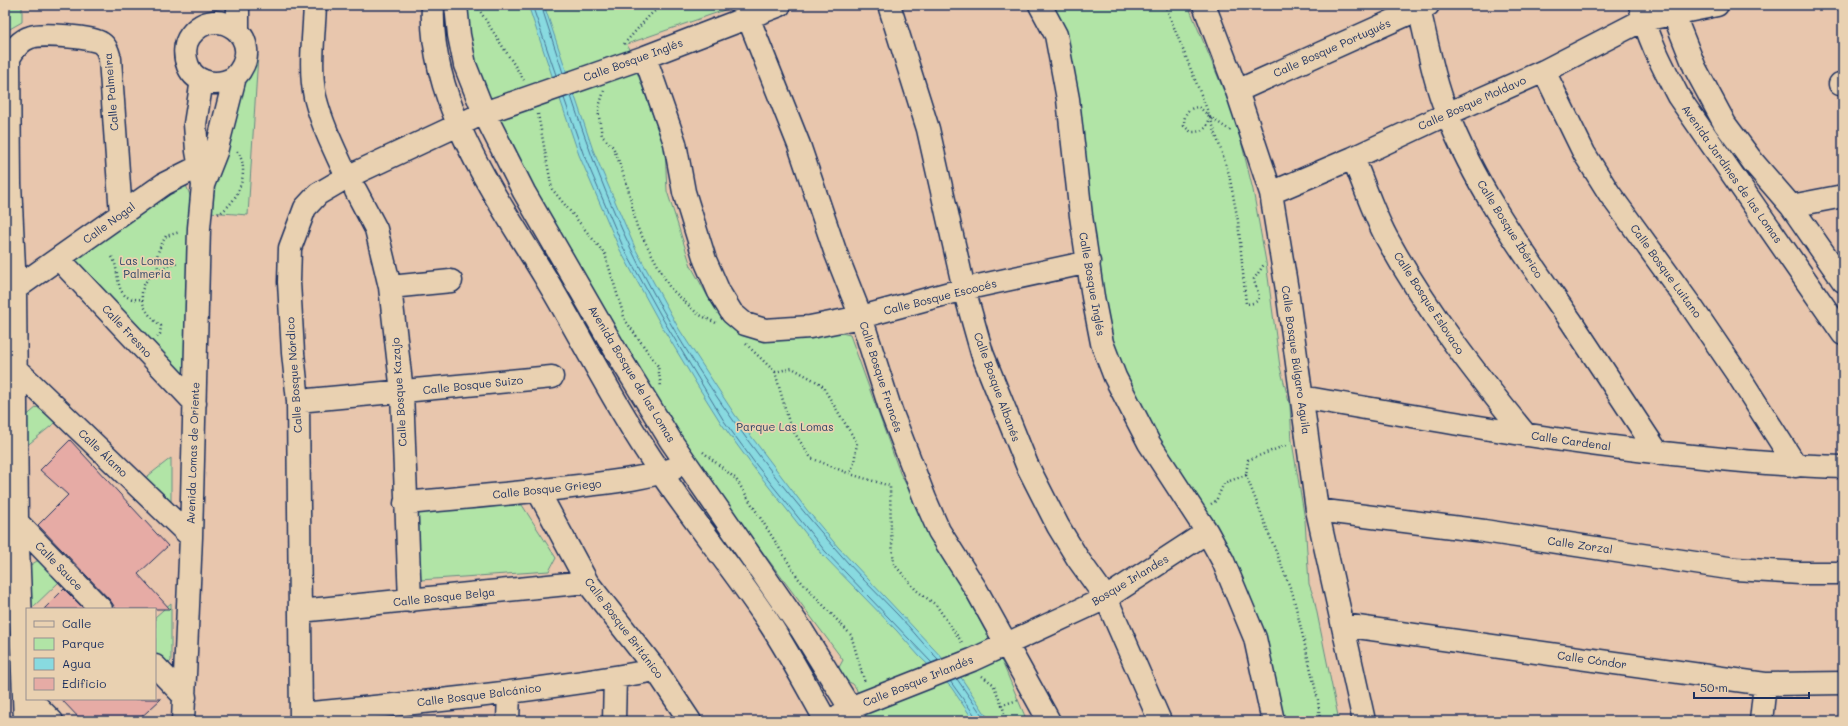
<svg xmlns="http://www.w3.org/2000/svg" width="1848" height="726" viewBox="0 0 1848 726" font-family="Mali,sans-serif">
  <rect width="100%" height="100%" fill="#e8c6ad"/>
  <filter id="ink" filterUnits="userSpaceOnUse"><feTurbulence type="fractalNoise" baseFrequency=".025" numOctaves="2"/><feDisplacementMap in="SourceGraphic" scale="8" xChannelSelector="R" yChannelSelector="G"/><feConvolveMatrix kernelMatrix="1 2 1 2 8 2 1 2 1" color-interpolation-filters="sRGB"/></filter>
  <g filter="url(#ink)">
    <path fill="#b1e4a6" stroke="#668a82" d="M5,5H22V22L8,30L5,34Z
      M465,5H739L627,44L665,149L667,191L691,266L708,297L727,319L837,332L850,335L900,473L1003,664L1027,721H867L856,688L853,684L845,680L837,671L843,660L691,456L603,307L526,182L478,84Z
      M1050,5H1188L1231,108L1240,137L1253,190L1266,262L1280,367L1290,406L1292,442L1305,520L1309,584L1314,598L1339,721H1281L1262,637L1224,540L1216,523L1170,461L1129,386L1108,327L1071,56Z
      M258,55L248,215L209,212L234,106L248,71Z
      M184,180L197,213L191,395L75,259Z
      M37,407L56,422L25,447L24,418Z
      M171,458V507L144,479Z
      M522,505L556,558L549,571L420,580L415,510Z
      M37,561H40L59,582L31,609L28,570L32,564Z
      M171,603V661L166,666L155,654V617Z"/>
    <path fill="#88dae0" stroke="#5c96ac" d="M528,5H544L593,150L636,250L679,329L735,415L807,510L838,547L962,679L990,721H974L951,687L919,656L897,631L822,554L754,468L721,423L699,388L661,325L620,250L579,155Z"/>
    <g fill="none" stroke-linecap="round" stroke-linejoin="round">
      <path stroke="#477392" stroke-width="1" d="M532,5L556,75
        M541,5L563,73
        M571,96C588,148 608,201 632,251C684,359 756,458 834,547C854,571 876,592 897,614C912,629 924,646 939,660
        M564,98L583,153L624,249L665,323L724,421L757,466L825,551L932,663
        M957,679L986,721
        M950,681L976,717L977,721"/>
    </g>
    <path fill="#e6aba5" stroke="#1b2f5e" d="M70,440L168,546L138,574L170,609H116L110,600L38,525L68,495L40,470Z
      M64,589L84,609H44Z
      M61,699H161L137,721H82Z"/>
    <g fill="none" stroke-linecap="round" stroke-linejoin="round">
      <g stroke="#1b2f5e" stroke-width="25">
        <path id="minor" d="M315,5C314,33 309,69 315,97C322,125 335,151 347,177
          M433,5C428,102 497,198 545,277C584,342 617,410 661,473C695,523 734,570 768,621C789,653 807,687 826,721
          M456,5L459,35L465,65L484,113L524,192L617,353L671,441L801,629L850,708L855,721
          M889,5L928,129L964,289L982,353L1027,465L1058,526L1078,559L1106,598L1160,721
          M1040,5L1056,35L1068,99L1081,216L1093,297L1102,343L1115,377L1149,443L1207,532L1223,561L1255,638L1273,721
          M1204,5L1237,91L1271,193L1287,290L1317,510L1364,721
          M1418,5C1427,41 1433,78 1447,113C1476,189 1525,255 1571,321C1600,365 1629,409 1658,453
          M1640,5C1647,37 1663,67 1678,96L1843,334
          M1670,5L1695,68L1725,124L1753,162L1791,206L1843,281
          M748,17L799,145L835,251L861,317L891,411L925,499L939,531L977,591L1049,721
          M238,31V5
          M645,57L675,143L684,192L705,260L719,292L732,313L745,324L765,330L810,327L861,317L964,289L1089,262
          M1544,71L1584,153L1609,193L1691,306L1740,378L1796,466
          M1840,84H1843
          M1237,91L1428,5
          M1353,158C1365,186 1374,216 1389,242C1427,311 1476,374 1526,435
          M203,185L216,152L235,77C269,40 217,0 190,36C184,44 184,56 188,66C196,85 219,87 235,77
          M356,191L376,229L390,287L402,392L410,601
          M1271,193L1353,158L1447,114L1544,71L1643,20L1717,5
          M1791,206L1843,196
          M59,259L195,403
          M390,287L451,281
          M15,289L164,184L190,171L209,170
          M15,368L191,537
          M1302,397C1435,420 1567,444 1702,457C1749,462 1795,466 1843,467
          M298,401L552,377
          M538,491L587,582L656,670L690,721
          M405,503C463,498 521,493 579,486C610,482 643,479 673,469
          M1317,510L1484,531L1735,569L1800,573H1843
          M17,522L101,609
          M300,611L587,582
          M1343,625L1765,684L1843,683
          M155,666L185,697
          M30,699L52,721
          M301,714C420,703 539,691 656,670
          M837,717L850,708L972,660L1106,598L1207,532
          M25,721L17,522L15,289L10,183L9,58C14,49 20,40 31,37C41,33 93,37 101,43C107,47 108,52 110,59L121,214
          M183,721L191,537L199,228L203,185L197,151L195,124L202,80
          M301,721L298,401L293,353L289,282L290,248L305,208L318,194L347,177L484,113L645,57L780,5
          M508,721L509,692
          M614,721L615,677
          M1761,721L1765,684"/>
      </g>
      <path stroke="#1b2f5e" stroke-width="2.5" stroke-dasharray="1 3" stroke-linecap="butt" d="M1165,5L1210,117L1231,131
        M475,7L478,8L524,80
        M624,44L649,16L662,5
        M604,91L598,110L602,136L613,147L619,162L628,188L637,227L670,288L698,314L716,323
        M538,114L552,189L605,254L625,320L658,366L661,387
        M1210,117C1207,129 1203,132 1191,132L1184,126C1184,114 1187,108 1199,107L1210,117L1229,174L1238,221L1246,304C1268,303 1255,290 1254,279L1265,263
        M218,214C238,204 253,167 235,149
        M112,257C122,273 111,302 142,299
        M159,271C154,256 159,249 166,236L180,232
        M157,337L160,334L161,326C128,301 140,270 179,263
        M746,344L775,372L790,426L811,458L850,474L890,486L891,533L894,564L916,590L936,605L963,644
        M775,372L792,368L821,384L857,443L854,463L850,473
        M703,452L736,479L798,578L851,635L865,683
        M1246,475L1293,595L1318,700L1320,721
        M1211,504L1216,501L1224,483L1246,475L1248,460L1289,444
        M982,676L993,684L1002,705
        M1007,721L1002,705L1018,700"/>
      <use href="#minor" stroke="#e9d1b1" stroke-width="22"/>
    </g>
  </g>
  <g text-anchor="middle" stroke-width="3.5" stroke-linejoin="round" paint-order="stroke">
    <g font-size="11" fill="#1b2f5e" stroke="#e9d1b1">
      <text transform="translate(1332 48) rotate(-24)" y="4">Calle Bosque Portugués</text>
      <text transform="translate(633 60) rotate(-20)" y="4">Calle Bosque Inglés</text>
      <text transform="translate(111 92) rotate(-95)" y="4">Calle Palmeira</text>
      <text transform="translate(1472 103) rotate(-24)" y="4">Calle Bosque Moldavo</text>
      <text transform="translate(1732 174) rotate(55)" y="4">Avenida Jardines de las Lomas</text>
      <text transform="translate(109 223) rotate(-36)" y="4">Calle Nogal</text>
      <text transform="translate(1510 229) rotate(58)" y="4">Calle Bosque Ibérico</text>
      <text transform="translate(1666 271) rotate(54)" y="4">Calle Bosque Luitano</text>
      <text transform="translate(1092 284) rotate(80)" y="4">Calle Bosque Inglés</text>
      <text transform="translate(940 297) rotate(-14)" y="4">Calle Bosque Escocés</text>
      <text transform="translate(1429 303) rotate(57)" y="4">Calle Bosque Eslovaco</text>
      <text transform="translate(127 331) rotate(47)" y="4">Calle Fresno</text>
      <text transform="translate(1296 360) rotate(82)" y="4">Calle Bosque Búlgaro Aguila</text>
      <text transform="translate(632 374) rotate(59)" y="4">Avenida Bosque de las Lomas</text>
      <text transform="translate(294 375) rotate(-94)" y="4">Calle Bosque Nórdico</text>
      <text transform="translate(881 377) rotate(72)" y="4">Calle Bosque Francés</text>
      <text transform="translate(473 385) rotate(-6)" y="4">Calle Bosque Suizo</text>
      <text transform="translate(997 387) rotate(70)" y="4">Calle Bosque Albanés</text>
      <text transform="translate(399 392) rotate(-94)" y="4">Calle Bosque Kazajo</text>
      <text transform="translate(1571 441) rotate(8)" y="4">Calle Cardenal</text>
      <text transform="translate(103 453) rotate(44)" y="4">Calle Álamo</text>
      <text transform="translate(193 453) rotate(-88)" y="4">Avenida Lomas de Oriente</text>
      <text transform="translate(547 489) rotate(-6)" y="4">Calle Bosque Griego</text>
      <text transform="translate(1580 545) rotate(8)" y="4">Calle Zorzal</text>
      <text transform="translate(59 566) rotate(46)" y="4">Calle Sauce</text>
      <text transform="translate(1130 580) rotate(-31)" y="4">Bosque Irlandes</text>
      <text transform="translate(444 597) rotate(-6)" y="4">Calle Bosque Belga</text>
      <text transform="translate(624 628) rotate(53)" y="4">Calle Bosque Británico</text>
      <text transform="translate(1592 660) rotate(8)" y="4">Calle Cóndor</text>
      <text transform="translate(918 681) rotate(-22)" y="4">Calle Bosque Irlandés</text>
      <text transform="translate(479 695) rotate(-7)" y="4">Calle Bosque Balcánico</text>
    </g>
    <g font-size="11" fill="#2a4165" stroke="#e9d1b1">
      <text x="147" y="265">Las Lomas<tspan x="147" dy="13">Palmeria</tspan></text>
      <text x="785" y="431">Parque Las Lomas</text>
    </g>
  </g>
  <rect width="1848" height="726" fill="none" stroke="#e9d1b1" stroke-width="20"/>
  <rect x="10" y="10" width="1828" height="706" fill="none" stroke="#1b2f5e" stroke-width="1.5" filter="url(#ink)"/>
  <rect x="26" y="608" width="130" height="92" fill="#e9d1b1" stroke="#979090"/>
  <rect x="34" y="621" width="20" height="6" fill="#e9d1b1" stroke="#979090"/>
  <text x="62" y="628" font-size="12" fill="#1b2f5e">Calle</text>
  <rect x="34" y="638" width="20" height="12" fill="#b1e4a6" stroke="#979090"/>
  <text x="62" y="648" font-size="12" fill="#1b2f5e">Parque</text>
  <rect x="34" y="658" width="20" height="12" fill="#88dae0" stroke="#979090"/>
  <text x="62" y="668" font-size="12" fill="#1b2f5e">Agua</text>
  <rect x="34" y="678" width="20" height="12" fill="#e6aba5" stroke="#979090"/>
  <text x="62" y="688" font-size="12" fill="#1b2f5e">Edificio</text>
  <path d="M1694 692v6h115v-6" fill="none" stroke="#1b2f5e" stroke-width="2"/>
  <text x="1700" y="692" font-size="12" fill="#1b2f5e" stroke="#e9d1b1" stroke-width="3" paint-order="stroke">50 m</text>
</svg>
